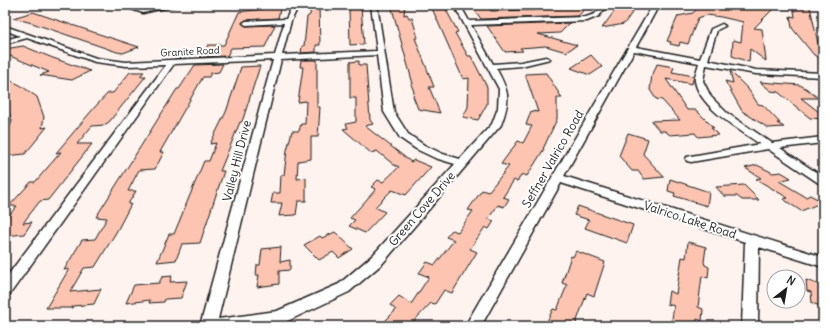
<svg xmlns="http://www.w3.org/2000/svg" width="828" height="331" viewBox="0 0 828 331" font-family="Delius,sans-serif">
  <rect width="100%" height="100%" fill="#fef3ef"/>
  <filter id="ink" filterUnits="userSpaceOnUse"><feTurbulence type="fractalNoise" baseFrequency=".025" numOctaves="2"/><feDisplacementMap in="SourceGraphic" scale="8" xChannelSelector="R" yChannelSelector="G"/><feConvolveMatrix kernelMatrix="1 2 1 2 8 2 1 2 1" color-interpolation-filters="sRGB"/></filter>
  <g filter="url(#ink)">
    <path fill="#fcc4b1" stroke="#1c1c1c" d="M266,5H281L278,18L246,20L242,23L246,26L275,25L265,47L231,48L227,56L200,57L208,45H224L239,12L263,9Z
      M311,5H318L319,7L320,45H316V52L301,53L302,46H304L307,17L310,15Z
      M391,5H405L404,15L407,14L409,18H412L418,38H415L434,87H429L440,113L418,109L413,96L414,92L411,84H413Z
      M471,5H486L491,11L535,10L534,9L551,8V5H586L585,7H587L578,16L481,19Z
      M619,5H632L631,7H636L624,24L602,28Z
      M701,5H725L755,9V5H777L754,28L762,29L766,61L750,49L749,62L732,56L733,40L741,42L743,22L721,17L707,15L698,18L688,44L680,42L679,46L670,44L671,42L667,41L678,16L693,13Z
      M793,5H805L810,7L818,43H823V60L814,55L792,28L790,16L795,17Z
      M431,6H444L458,32L455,33L468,56H471L487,87V104L478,120L463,117L468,107L469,78L463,79Z
      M361,7L364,44L350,45L349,8Z
      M33,12L96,33L139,47L123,53L117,52L32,23L13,18Z
      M570,23L560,33L538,34L577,45L566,52L546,46L520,48L523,51L505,52L487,26Z
      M23,46L53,58L90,71L72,80L40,75L49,72L5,54V49Z
      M591,55L602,67L590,75L571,68Z
      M301,60H317V107H320L318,137H311V159L298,161L297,179L306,178V201H298L296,215L279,216L282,203H271L273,193H280L281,175H284L287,150L292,131H299L301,124H305L306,101L298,102L303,67H300Z
      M359,61V65H366L370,120L373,124L365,126L411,162L414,160L431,167L406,195L392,190L375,207L385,212L365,233L349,226L355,220L350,218L376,189L371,187L378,180L383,182L399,167L394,165L377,151L371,153L343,129L348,128L346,124L356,122V98H350V62Z
      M223,64L219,72L211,73L209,77H203L160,152H164L155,169L139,170L128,191H136L128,204H131L118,229L95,267L84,268L70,292L101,289L94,304L73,306L72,308H46L69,269L64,270L82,240L95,239L107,218L96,217L177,89H179L195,65Z
      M657,64L674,67L672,72L694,76L692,84L666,79L687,110H696L714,128H711L718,135L698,137L695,133L670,135L665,131H660L651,121L680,120L662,100L656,99L650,90L652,74H653Z
      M260,66L242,122H240L220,171H224L200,243L182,244L176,260L157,262L169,234H174L204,161H209L216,143L210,144L226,112L241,67Z
      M730,71L748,89L758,104L763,105L780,123H777L784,127L768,128L742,111L725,81L733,83Z
      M130,72H144L140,76H146L109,122L104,125L92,126L77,144H92L48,200L40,201L23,223L32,222L24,234L5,236V220L17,206H9L31,182H35L61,152L56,153L94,108L108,93H113Z
      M546,73L562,98H557V119L543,149H544L527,176L522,174L517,182L514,180L503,197L509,199L504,207L498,205L488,219L494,221L489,229L485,227L470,249L477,252L452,293L444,290L435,304L431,303L414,321L422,326H380L396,310L390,305L399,296L411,304L429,277L419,273L427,262L435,265L454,240L446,237L452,230L458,232L473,211L468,210L482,190L488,192L509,166L501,164L518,141L523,143L532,126L526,125L531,111L538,112L525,74Z
      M5,78L20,85L37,97L44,117L42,128L47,127L25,154L5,156V142L12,121L5,102Z
      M760,82L800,85L807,89L818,98H801L823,115V119L810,118L778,92L771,91Z
      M628,133L648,139L643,154L664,177L644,179L638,171H632L619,156Z
      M757,165L773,173L781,172L791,178L779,181L806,197L810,195L823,202L801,211L783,199L788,198L756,179L761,178L745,168Z
      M670,179L709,192L707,206L674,196L675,193L668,191Z
      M744,185L759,200H742L737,196H724L716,187Z
      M578,206L633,225L627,243L585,228L589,220L574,215Z
      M335,232L353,249L339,258L333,252L319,260L304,245L320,236L322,238Z
      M688,242L706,247L704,262L705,265L709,267L708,278L702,276L698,307L703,309L702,321L697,319L696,326H671L674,306L667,304L669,291L676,294L682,257L686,258Z
      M281,247L280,262L290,260V270L279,271V284L257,287L259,275H256L257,265H260L262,249Z
      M576,251L605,262L594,296L587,293L575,326H545L553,309L557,310L567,285L562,283L571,256L573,257Z
      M172,276L170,282L187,281L181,298L165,299L164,302L149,303L150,300L126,303L134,285L159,283L162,277Z
      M806,280L823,286V307L812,303L811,292L807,291Z"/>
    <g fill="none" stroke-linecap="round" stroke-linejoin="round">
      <g stroke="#1c1c1c" stroke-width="3">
        <path id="minor" d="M120,5C128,5 134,8 142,9C151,10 166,5 177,5L143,13Z
          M293,5H299L291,21L282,55L377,51L371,5H377L394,112L408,134L424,145L443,154L460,159L492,124L498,108L499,89L454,5H460L469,21L586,17L595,14L602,5H608L599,16L587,21L471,25L493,64L521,62L546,57L550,59L521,66L496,68C509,92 511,98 501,125L383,263L349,292L279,325L200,326L273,60L174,64L10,294L5,296V279L166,65L126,66L95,62L27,38L5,44V40L20,36L5,30V26L96,58L126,62L275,55L284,23L246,25L243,23L246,21L286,19ZM377,55L384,112L400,138L416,149L435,158L455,164L373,255L339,284L277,311L218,319L281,60Z
          M653,5H659L636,47L700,59L711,29L722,24L725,26L717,30L708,60L756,70L823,73V77L756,74L706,65L703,81L711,97L727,113L772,143L823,137V143L780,148L823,177V186L768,149L691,162L687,161L686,159L687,157L691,156L760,144C741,131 699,107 695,81C694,76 698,68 699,63L634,51L564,176L823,257V267L759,247L758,326H742L745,242L561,183L481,326H465Z"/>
      </g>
      <use href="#minor" fill="#fff" fill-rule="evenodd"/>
    </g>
  </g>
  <g text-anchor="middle" stroke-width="4" stroke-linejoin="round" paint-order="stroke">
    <g font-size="10" fill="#1c1c1c" stroke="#fff">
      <text transform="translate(190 51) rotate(-3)" y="4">Granite Road</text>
    </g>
    <g font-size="12" fill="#1c1c1c" stroke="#fff">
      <text transform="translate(553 159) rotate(-60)" y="4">Seffner Valrico Road</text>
      <text transform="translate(237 161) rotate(-76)" y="4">Valley Hill Drive</text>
      <text transform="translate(422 209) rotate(-49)" y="4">Green Cove Drive</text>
      <text transform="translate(690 220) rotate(18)" y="4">Valrico Lake Road</text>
    </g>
  </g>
  <rect width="828" height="331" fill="none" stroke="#fff" stroke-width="20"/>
  <rect x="10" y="10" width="808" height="311" fill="none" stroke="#1c1c1c" stroke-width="1.5" filter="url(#ink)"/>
  <g transform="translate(786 289) rotate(31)"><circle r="19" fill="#ffffff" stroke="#a4a4a4"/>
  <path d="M0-3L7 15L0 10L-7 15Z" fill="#1c1c1c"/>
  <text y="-6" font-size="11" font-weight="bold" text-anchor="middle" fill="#1c1c1c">N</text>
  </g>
</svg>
